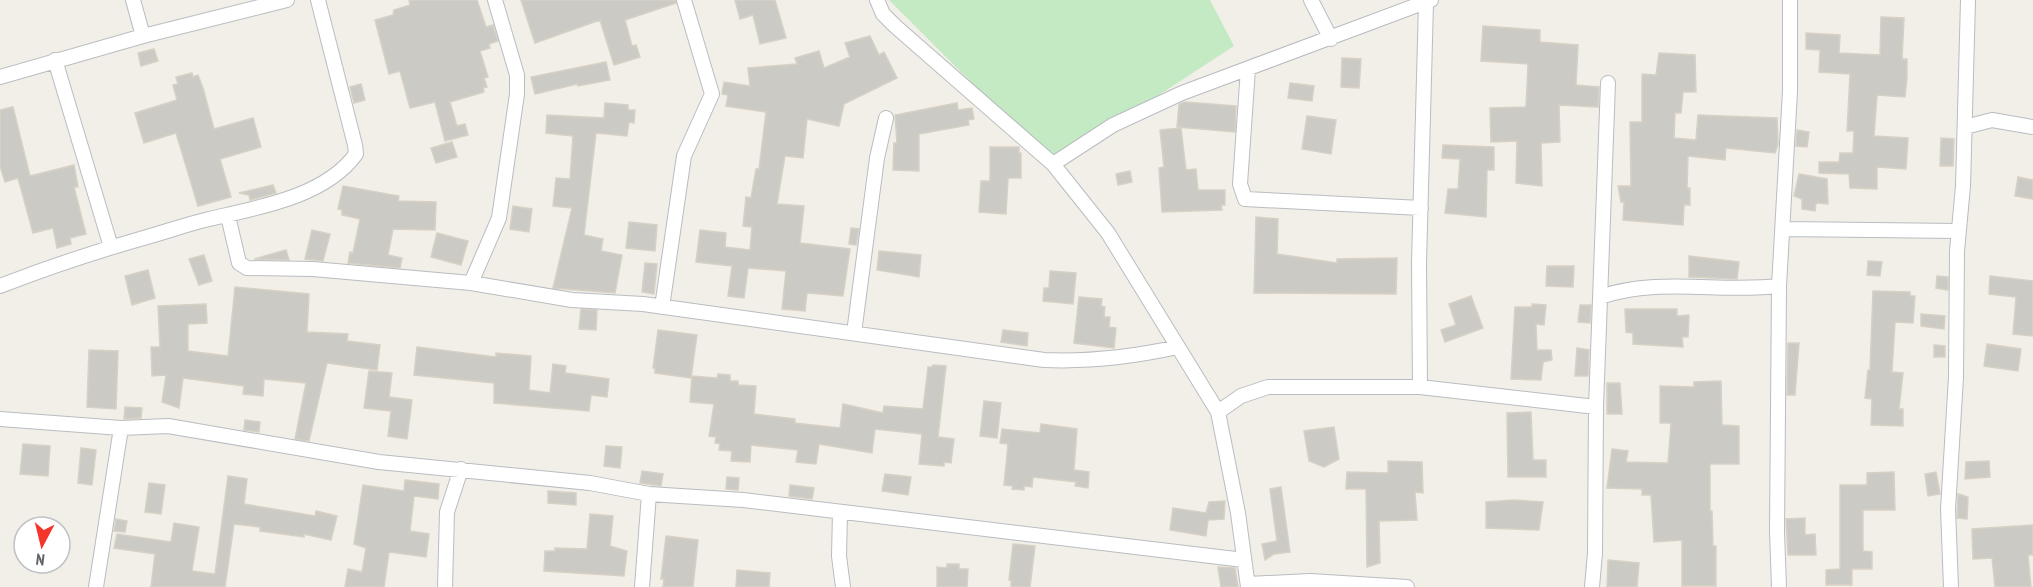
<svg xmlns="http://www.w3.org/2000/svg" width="2033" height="587" viewBox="0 0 2033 587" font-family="'PT Sans Narrow',sans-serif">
  <rect width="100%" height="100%" fill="#f1efe7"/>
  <path fill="#c3eac2" d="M889,0H1210L1234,46L1053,164Z"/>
  <path fill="#cccac4" stroke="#d7d1c5" stroke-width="1.5" d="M409,0H477L486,27L493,25L498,41L489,44L490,48L480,51L488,77L484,78L487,87L483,88L484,92L450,102L456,123L457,126L465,124L468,135L445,141L435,102L410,108L400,71L389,74L375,20L393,15L394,10L410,5Z
    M521,0H675L676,3L625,20L632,46L636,45L640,57L614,65L600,20L535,43Z
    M735,0H775L786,38L760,44L753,15L740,19Z
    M1881,17L1904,18L1902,59H1907V78L1905,97L1877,95L1874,136L1908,138L1906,169L1877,167V189L1850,188L1849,174L1819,173V162H1839L1840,153H1853L1854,131H1847L1850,74L1819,72L1820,50L1806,49V33L1840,35L1839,53L1880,55Z
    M1483,26L1540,30V42L1578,45L1576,85L1599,87L1598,107L1559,105L1560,142L1541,143L1542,186L1516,183L1517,141L1491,142L1490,108L1526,107L1528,64L1481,61Z
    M870,36L879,55L884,52L897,78L844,104L839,126L807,119L803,158L785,156L777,204L804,206L800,243L850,249L843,296L807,293L805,311L782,309L786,271L748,268L744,298L728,296L732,266L696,262L700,230L726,233L725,247L750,250L752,227L743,226L746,197L751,198L756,169H759L766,112L726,106L728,95L722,94L724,82L750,86L748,68L797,64L795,58L819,51L824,68L850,57L845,43Z
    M154,49L158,61L141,66L138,53Z
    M1659,53L1695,55L1696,92H1683L1681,113H1675L1674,138L1696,140L1698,115L1777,118L1778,144L1775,153L1726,148L1725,160L1688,156L1687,188H1690V205H1684L1683,225L1623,220L1624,202H1621L1618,186H1631L1630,122H1642V74L1656,75Z
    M1342,58L1361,59L1359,88L1341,87Z
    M606,62L610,80L578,86L577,84L535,94L531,77Z
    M192,73L193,77L198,75L203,88L214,129L253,118L261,147L220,159L231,197L198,206L176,133L144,143L135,113L177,100L173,85L178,84L176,77Z
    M1290,83L1314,86L1312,101L1288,98Z
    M361,84L365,100L354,103L350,87Z
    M1185,102L1236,106L1235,132L1177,127L1179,104Z
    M605,103L628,105V110H635L634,123L629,122L627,136L596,133L584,235L603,239L601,251L622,255L615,293L553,288L572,208L553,206L556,178L570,179L573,136L546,133L547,115L604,118Z
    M957,103L958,110L972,108L974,119L968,120L969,125L919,134V171L893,170L894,143H897L895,115Z
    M13,107L30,176L74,165L78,187H74L86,234L70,238L71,244L57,248L53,228L33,233L18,178L5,182L0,166V110Z
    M1307,116L1336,120L1331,154L1302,149Z
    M1181,128L1186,170L1196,169L1198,190H1225V205H1221L1222,210L1162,212L1159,168L1164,167L1160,130Z
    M1797,130L1809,132L1807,147L1796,146Z
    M1941,138L1954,139L1953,166H1940Z
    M452,142L457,157L436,163L431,148Z
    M1443,145L1494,147V170H1487L1486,217L1445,213L1448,189H1458L1460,159L1442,158Z
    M990,147H1019V153H1021V178H1008L1006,214L979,212L981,181H990Z
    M1130,171L1132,182L1118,185L1116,174Z
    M1799,174L1827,179L1828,204L1816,203L1815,211L1802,209V199L1794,196Z
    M2018,177L2033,180V199L2015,196Z
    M273,185L276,193L250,200L249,195L239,193Z
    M343,186L399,196L398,201L436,202L435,230L393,229L388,255L402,258L400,268L348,263L350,252L353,253L360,219L342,215V210L338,209Z
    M513,206L532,209L529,232L510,229Z
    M1256,217L1278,219L1277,254L1337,263V259L1397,258L1396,294L1254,293Z
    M629,222L657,225L655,251L626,248Z
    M851,228L859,229L856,245L849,244Z
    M312,230L330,234L323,261L305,259Z
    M437,233L468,241L461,265L431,257Z
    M286,250L289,260L254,259Z
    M879,251L921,255L919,277L877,270Z
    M204,255L212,281L199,285L189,259Z
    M1689,256L1739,262L1737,279L1689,277Z
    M1868,261L1882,262L1880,276L1867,275Z
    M645,263L657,264L654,294L642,292Z
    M1547,266H1574L1573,287L1546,286Z
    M148,270L155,298L132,305L125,276Z
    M1050,271L1076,273L1073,304L1043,301L1044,288H1049Z
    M1937,276L1948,277V290L1936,288Z
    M1990,276L2033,281V336L2013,334L2016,297L1989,294Z
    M235,287L309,294L307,332L348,334L347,341L380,345L377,370L327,363L309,441L295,439L306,383L264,379L263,396L243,394L244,386L183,378L179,408L162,402L166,375L152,376L151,347H160L158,306L206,304L207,323L188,324V351L228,356Z
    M1873,291L1910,292V296H1915L1913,323L1895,322L1892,372L1903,373L1899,409H1903V426L1871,425L1872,399L1865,398L1868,370H1870Z
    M1471,296L1483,328L1445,342L1441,330L1456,325L1449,304Z
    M1079,297L1102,299L1101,306L1105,307L1104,317H1110L1109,327L1116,328L1114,348L1074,343Z
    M1532,304L1546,305L1544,325L1536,324L1537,350H1551L1552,360L1543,362L1541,380L1511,379L1515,307H1532Z
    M1580,305H1591L1590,323L1578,322Z
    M581,309L597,310L596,330L579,329Z
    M1625,309H1677V316L1689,315L1688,337H1682L1683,347L1633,344V333L1626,332Z
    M1921,314L1945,316L1944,329L1921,326Z
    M658,330L697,335L691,378L655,373V368H653Z
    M1003,330L1028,333L1027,346L1001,342Z
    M1788,343H1799L1795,395H1787Z
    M1987,344L2021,349L2018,371L1984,366Z
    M1934,345L1945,346V357H1934Z
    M417,347L496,357V353L531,356L529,390L550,393L553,364L566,366L565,373L609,379L607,397L591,395L589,411L494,403V383L414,375Z
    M1577,348L1589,350L1588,376H1575Z
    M89,350L118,351L116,409L87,407Z
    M933,365L946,366L938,437L954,439L951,463L944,462V466L919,464L922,434L875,429L872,453L819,444L816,464L796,462L798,450L751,445L750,462L731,461L732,451L719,450L720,444L715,443L716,437L709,436L714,404L690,402L692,376L717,378L718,374L730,375V381H738V385L756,386L754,414L795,419V423L840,428L843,404L883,413L884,406L923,409L928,367H932Z
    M369,371L392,373L389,397L412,400L407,439L388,436L391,411L364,408Z
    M1721,381L1722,425L1739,426V464H1710V511H1712L1713,546H1716V586H1682V540L1654,542L1651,495H1642V489L1607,488L1612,449L1628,451L1626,462L1668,463L1671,423H1660V386L1694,387V382Z
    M1607,383H1620L1622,414H1607Z
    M984,401L1001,403L997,438L980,436Z
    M125,407L142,408L141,418L124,419Z
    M1531,412L1533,460H1546V477H1508L1507,413Z
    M245,420L260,422L259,432L244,430Z
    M1041,424L1077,429L1074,470L1089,472L1088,488L1075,486L1076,482L1033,477L1032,487L1024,486V490L1012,489L1013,486L1004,485L1008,444L1000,443L1002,429L1040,433Z
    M1334,427L1339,459L1324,467L1309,461L1304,431Z
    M23,444L50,446L48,476L20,474Z
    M606,446L622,447L620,468L604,466Z
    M81,448L96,450L92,485L78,483Z
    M1388,461L1422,462L1423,493L1415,492L1417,520L1379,521L1380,563L1367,567L1366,489H1346L1347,472L1388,473Z
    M1989,461L1990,477L1965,479L1966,462Z
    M642,471L663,474L661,486L640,483Z
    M1894,472L1895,510H1863V551L1872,552V569H1852V585H1826V570L1840,569V485H1867V473Z
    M1936,472L1940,494L1928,496L1925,474Z
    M885,474L911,477L908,495L882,491Z
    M228,476L247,479L244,504L315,516L316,511L337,516L331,540L304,534V537L260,531V527L234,524L225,587H151L155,554L114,548L117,534L171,542L174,523L199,527L192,571L215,574Z
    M727,477L739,478L738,490L726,489Z
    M405,480L439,484L438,499L414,496L410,531L429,534L426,557L389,552L384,587H345L348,569L362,572L366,548L354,544L363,485L404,491Z
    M149,483L165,485L161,514L145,512Z
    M790,485L814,488L812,499L789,496Z
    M1281,487L1290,552L1274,554L1265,560L1262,544L1277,541L1270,489Z
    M548,491L576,493V505L548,503Z
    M1958,494L1968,497L1967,519L1957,518Z
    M1514,500L1543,502L1539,530L1486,528V502Z
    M1225,501L1224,519L1208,520L1206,536L1170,530L1173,508L1206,513L1209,502Z
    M590,514L613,516L610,546L627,551L624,576L544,571L545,551H555V548L587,549Z
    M1805,518V535L1815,534L1816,555H1788L1786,519Z
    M116,519L127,521L125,532L114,531Z
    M2033,525V555H2028L2031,587H1995L1992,558L1973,559L1972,529Z
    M666,536L698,540L693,587H663L664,579H661Z
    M1013,544L1035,546L1030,587H1011V580H1009Z
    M1608,560L1639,563L1637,587H1607Z
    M947,564H959V569H968L967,587H937V567L947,568Z
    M1218,567L1235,568L1238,587H1221Z
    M737,570L770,573L769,587H736Z"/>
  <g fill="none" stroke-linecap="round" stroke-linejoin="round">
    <g stroke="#b9bdc1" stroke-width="16">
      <path id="minor" d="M133,0L143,36L287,0
        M877,0L883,14L895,26L1053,164L1108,233L1218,412L1238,513L1248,587
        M1311,0L1331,39
        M55,60L111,247
        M1248,69L1240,184L1245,199L1421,208
        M0,77L143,36
        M1965,127L1992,120L2033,127
        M1053,164L1113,125L1182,93L1431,0
        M228,216L239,263L247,268L313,269L471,283L572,300L643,304L1044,360C1091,362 1132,357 1178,347
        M1784,229L1958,231
        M471,283L499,218L517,94V75L495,0
        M0,286C49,267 97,251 147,237C168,231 188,224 209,219C257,208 325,197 356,154L355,145L318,0
        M1600,297C1659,277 1719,293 1779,286
        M662,307L684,156L712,94L684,0
        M854,333L877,158L886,118
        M1420,387L1419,263L1426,3
        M1218,412L1241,396L1268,387H1420L1596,407
        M0,419L121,428L96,587
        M121,428L168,426L379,462L590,483L649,494L743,500L1244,560
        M840,513L839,556L843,587
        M1248,584L1310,581L1407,587
        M445,587L447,512L461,469
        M642,587L649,494
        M1592,587L1595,553L1596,407L1608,83
        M1779,587L1777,532L1779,286L1790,91V0
        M1951,587L1948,509L1956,377L1957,251L1963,186L1968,0"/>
    </g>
    <use href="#minor" stroke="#fff" stroke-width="14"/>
  </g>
  <g transform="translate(42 545) rotate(187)"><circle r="28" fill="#ffffff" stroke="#bfc1c3" stroke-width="1.5"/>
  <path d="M0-4.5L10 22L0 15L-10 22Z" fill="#f4352a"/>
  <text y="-9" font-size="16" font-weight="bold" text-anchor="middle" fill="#5e6368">N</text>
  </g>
</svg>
